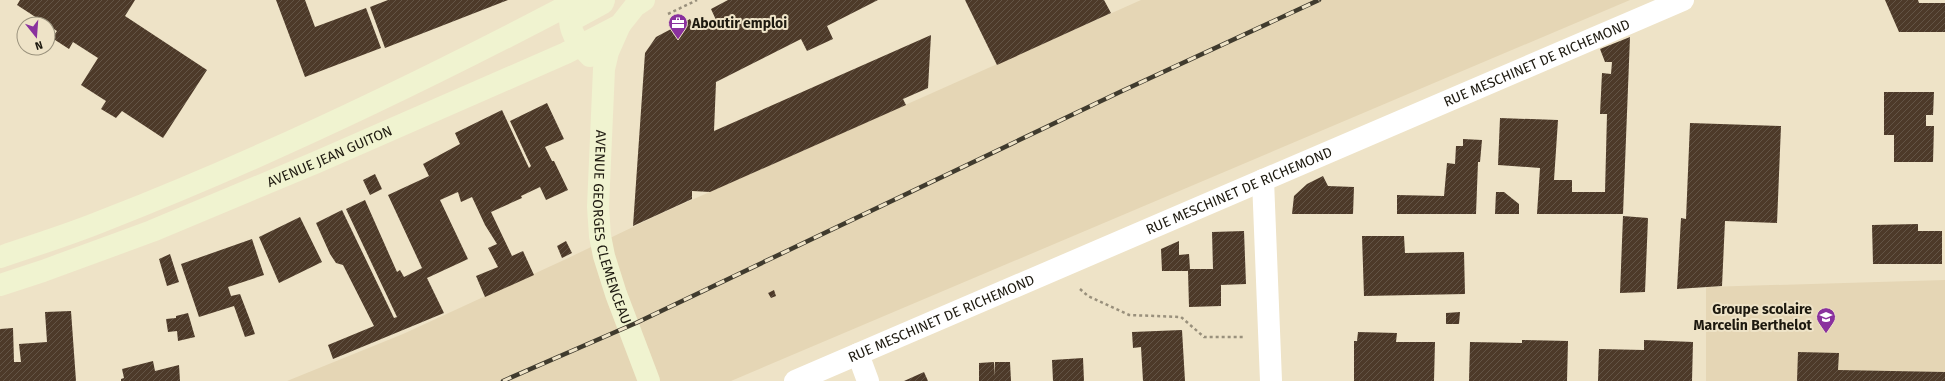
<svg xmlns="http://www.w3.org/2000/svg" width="1945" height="381" viewBox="0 0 1945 381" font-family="'Fira Sans',sans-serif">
  <defs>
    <pattern id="building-hatch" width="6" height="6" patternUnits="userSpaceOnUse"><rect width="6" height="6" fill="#4d3a29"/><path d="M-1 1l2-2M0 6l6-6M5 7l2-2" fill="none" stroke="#635445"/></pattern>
  </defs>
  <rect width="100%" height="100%" fill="#eee3c7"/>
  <path fill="#e5d6b5" d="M1141,0H1630L731,381H287L403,334L564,260L658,215Z
    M1945,280V381H1706V287Z"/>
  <path fill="url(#building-hatch)" d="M20,0H135L125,16L207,70L163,138L122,111L116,118L101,109L106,101L81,85L98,58L73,42L69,49L52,38L57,31L17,5Z
    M276,0H305L315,27L366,8L381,48L305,77Z
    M388,0H508L385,48L370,7Z
    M728,0H878L827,26L833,39L807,51L801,39L716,82L714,131L931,35L928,88L903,99L906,105L710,192L692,191V199L633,226L645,53L656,37L690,19L695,30L716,20L711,9Z
    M965,0H1104L1111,13L997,65Z
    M1885,0H1918L1919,3H1945V32H1899Z
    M1630,37L1623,214H1537L1540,168L1498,165L1500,118L1558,120L1554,180H1572V192H1605L1607,114H1600L1602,73L1611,74L1612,62H1605L1600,49Z
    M1884,92H1934L1933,115H1926V126H1934L1933,162H1894V135H1884Z
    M547,103L564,139L545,147L552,161H554L568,190L546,200L540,187L521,196L522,198L491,212L512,256L523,251L534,275L485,297L476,276L498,267L488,248L497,244L485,225L472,197L461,202L458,192L440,200L468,259L427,278L444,313L333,359L328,345L374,326L343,265L336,263L330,254L316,223L342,210L394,318L397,317L346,209L365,200L397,272L400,270L404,277L422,268L388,195L429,176L423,164L460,144L455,133L502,110L529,168L531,166L510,121Z
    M1690,123L1781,126L1777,223L1725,221L1722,286L1677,289L1681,218L1686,219Z
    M1463,139L1482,140L1480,162H1478L1476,214H1397V195L1444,196L1447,163L1455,164L1456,146H1463Z
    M375,174L382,189L370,195L363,180Z
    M1323,176L1328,186L1354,187L1353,214H1292L1294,196L1307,184Z
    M1496,192H1504L1519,204V214H1495Z
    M1623,216L1648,218L1645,292L1620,293Z
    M300,217L322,262L279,283L259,237Z
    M1918,224V231H1942V264H1873L1872,225Z
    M1244,231L1246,284L1221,285V306L1189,307L1188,271H1162L1161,249L1179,241V255L1189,254L1190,269H1213L1212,232Z
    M1362,236H1404L1405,253L1464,252L1465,294L1364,296Z
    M252,239L264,275L228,287L231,296L240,294L250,320L255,334L245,337L234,306L199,317L181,264Z
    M566,241L572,253L562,258L557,246Z
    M170,254L179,282L167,286L159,259Z
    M774,290L776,296L771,298L768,293Z
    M71,311L76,381H0V329L13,328L14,362H21L19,344L47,342L45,312Z
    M1460,312L1459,324H1446V313Z
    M188,313L195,337L178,341L177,331L168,332L166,319L176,318V316Z
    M1182,330L1185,381H1143L1141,347L1133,348L1132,332Z
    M1358,332L1397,333L1396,342H1435L1434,381H1354V341H1357Z
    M1522,340L1568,341L1567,381H1469L1470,342L1522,343Z
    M1644,340L1693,342L1692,381H1598L1599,349L1644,350Z
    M1798,352L1839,353L1838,370L1945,372V381H1797Z
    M1083,358L1084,381H1053L1052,360Z
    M153,361L155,371L179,365L180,381H121V379L124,378L122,369Z
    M994,362L995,376V362H1010L1011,381H979V363Z
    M924,372L928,381H904Z"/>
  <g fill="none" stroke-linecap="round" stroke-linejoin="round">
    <path stroke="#99907c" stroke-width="2.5" stroke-dasharray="3 3" stroke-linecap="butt" d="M668,14L697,0
      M1080,289L1088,296L1129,315L1181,317L1204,337H1243"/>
    <g stroke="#fff" stroke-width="22">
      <path d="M1263,180L1271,381"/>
      <path d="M858,354L868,381"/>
      <path id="s1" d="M795,381L1683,0"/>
    </g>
    <g stroke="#f0f3d0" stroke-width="22">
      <path id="s2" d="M620,25L608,52L604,69L598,207L600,236L604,256L616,294L649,381"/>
      <path d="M590,56C580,46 571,35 570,21L603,3L604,0"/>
      <path d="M0,257C35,245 71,234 105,220C267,157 424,81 578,0"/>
      <path id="s3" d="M0,285L43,271L152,231L317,162L566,53L620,25L635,6L644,0"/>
    </g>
    <g stroke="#403b2e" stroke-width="4.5">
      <path id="rail" d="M503,381L636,323L1122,91L1319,0"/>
    </g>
    <use href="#rail" stroke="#eee3c7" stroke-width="3" stroke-dasharray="9" stroke-linecap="butt"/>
  </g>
  <defs>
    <g id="office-pin" transform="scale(1)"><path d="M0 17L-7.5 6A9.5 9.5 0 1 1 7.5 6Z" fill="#8a319e" stroke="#eee3c7"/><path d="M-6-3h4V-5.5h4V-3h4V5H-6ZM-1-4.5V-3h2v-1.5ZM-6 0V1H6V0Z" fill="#fff"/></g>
    <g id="school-pin" transform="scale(1)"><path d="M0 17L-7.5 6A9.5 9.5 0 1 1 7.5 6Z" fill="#8a319e" stroke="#eee3c7"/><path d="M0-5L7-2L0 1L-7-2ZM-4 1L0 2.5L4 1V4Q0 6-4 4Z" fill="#fff"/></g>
  </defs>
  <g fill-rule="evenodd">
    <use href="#office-pin" x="678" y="23"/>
    <use href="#school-pin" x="1826" y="317"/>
  </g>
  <g text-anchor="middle" stroke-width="4" stroke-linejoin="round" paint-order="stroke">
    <g font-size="14" font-weight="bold" fill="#1d190f" stroke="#eee3c7" text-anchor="start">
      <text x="692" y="28">Aboutir emploi</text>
      <text x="1812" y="314" text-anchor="end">Groupe scolaire<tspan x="1812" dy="16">Marcelin Berthelot</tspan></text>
    </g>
    <g font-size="14" fill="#1d190f" stroke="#eee3c7">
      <text dy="5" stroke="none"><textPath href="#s1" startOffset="807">RUE MESCHINET DE RICHEMOND</textPath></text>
      <text dy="5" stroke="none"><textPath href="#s3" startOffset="354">AVENUE JEAN GUITON</textPath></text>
      <text dy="5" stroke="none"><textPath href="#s1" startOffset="483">RUE MESCHINET DE RICHEMOND</textPath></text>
      <text dy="5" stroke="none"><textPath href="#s2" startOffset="207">AVENUE GEORGES CLEMENCEAU</textPath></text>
      <text dy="5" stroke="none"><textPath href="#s1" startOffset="159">RUE MESCHINET DE RICHEMOND</textPath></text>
    </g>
  </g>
  <g transform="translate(36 36) rotate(163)"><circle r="19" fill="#eee3c7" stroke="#9a927d"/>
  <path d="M0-3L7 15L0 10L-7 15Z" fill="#8a319e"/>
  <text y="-6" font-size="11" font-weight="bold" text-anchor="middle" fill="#1d190f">N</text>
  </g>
</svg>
